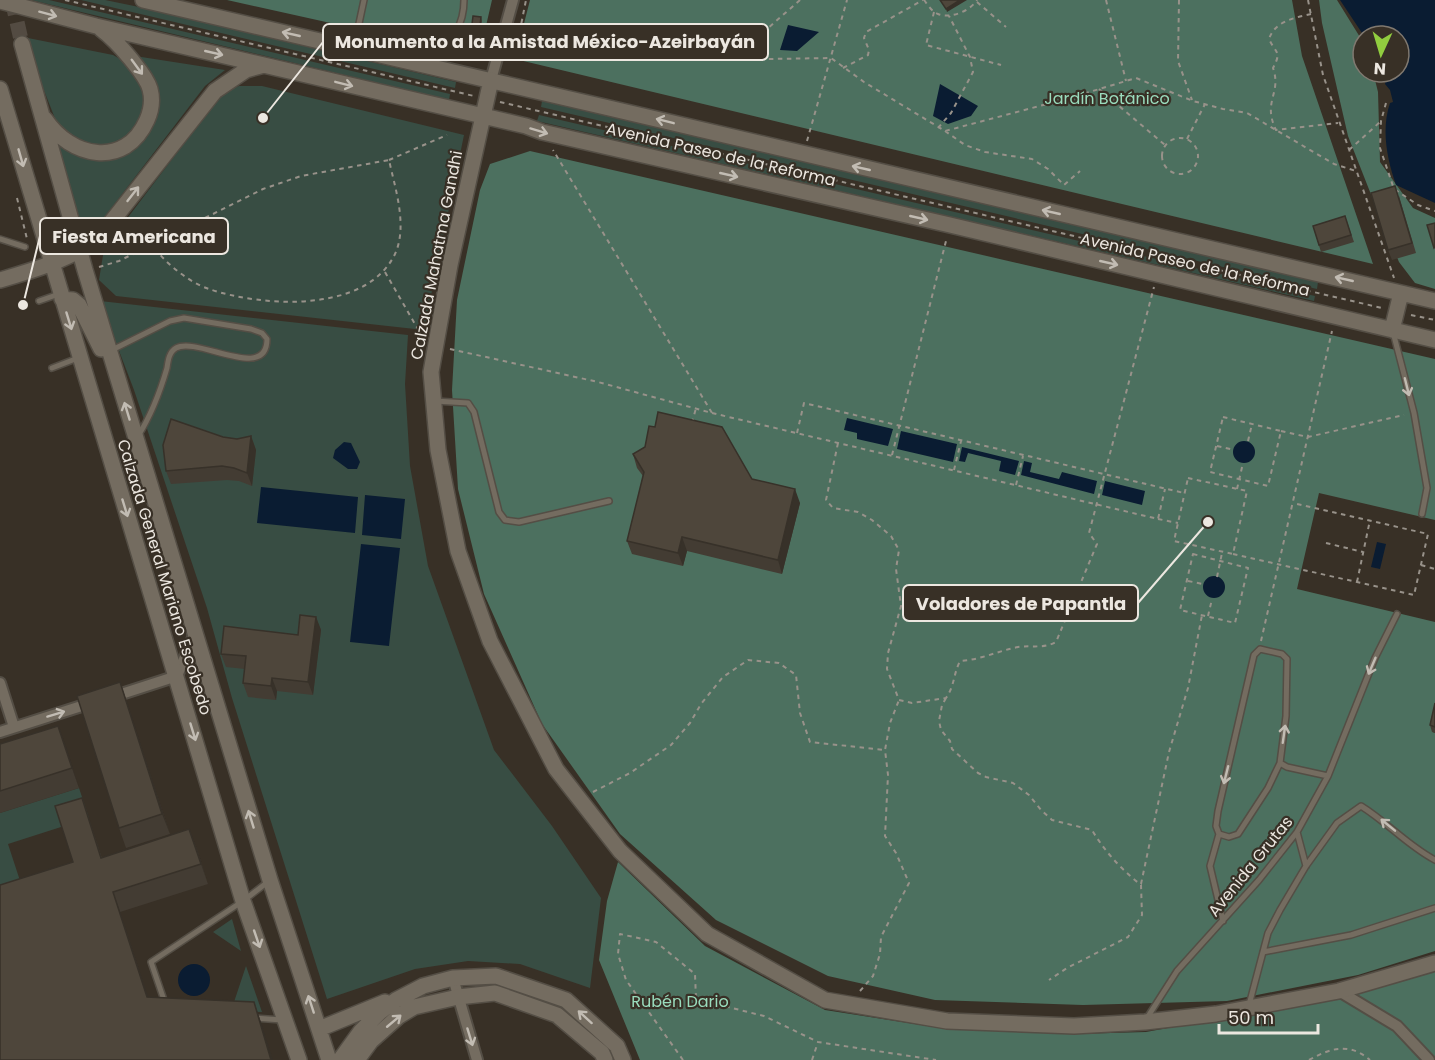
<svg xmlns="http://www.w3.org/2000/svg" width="1435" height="1060" viewBox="0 0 1435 1060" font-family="Poppins,sans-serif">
  <rect width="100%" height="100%" fill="#383026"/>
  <path fill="#384d43" d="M31,0H49L450,94L449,100Z
    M81,0H105L139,7L456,82L455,88Z
    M23,37L113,55C191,95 106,192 56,121Z
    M135,56L225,70L205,86L93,232L89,235L83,234L54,142L70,152L87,159H106L139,144L151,128L157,109Z
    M239,86H262L464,135L424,330L116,296L99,280L104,249L223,92Z
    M542,101L1318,282L1317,289L541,107Z
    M539,115L1315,296L1314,301L537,121Z
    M100,301L408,335L405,384L410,466L428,566L494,750L552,826L601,898L590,988L520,964L468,961L415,969L327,999L232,698L207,608L134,390Z
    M79,788L89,818L8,844L26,899L0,907V813Z
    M232,919L241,951L213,932Z
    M246,966L262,1012L231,1011Z"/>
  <path fill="#4c705f" d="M227,0H492L479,56Z
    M530,0H1292L1302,56L1373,264L515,59Z
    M1319,0H1337L1363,42V72H1373L1378,92L1380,162L1413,208L1435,218V289L1415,283L1399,262L1372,197L1348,136L1322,23Z
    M530,151L1435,359V520L1319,493L1297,589L1435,622V720L1433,732L1435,733V951L1358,975L1227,1001L1083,1005L935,1000L828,976L716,920L620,834L542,724L484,594L458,489L452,390L457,300L480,190L490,164Z
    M618,862L705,946L825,1010L947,1029L1075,1034L1146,1032L1331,998L1402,981L1435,970V1060H640L599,960L607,901Z"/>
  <path fill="#0a1c32" d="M1340,0H1435V203L1396,185C1387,159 1381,130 1390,103L1393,102L1390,90L1385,84L1388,72H1399V36H1364Z
    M788,25L819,32L797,51L780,50Z
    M940,84L978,106L971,116L948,124L933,116Z
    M847,418L893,429L888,446L857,439V433L844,430Z
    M901,431L957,444L953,462L897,449Z
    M1233 452a11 11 0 1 1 22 0a11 11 0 1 1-22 0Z
    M344,442L351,443L360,462L357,469H348L333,458L335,450Z
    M962,447L1019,461L1015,475L999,471L1001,461L968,453L965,462L959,461Z
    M1024,461L1032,463L1030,472L1059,479L1062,472L1097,481L1094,494L1021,475Z
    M1105,481L1145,491L1142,505L1102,495Z
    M261,487L358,497L355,533L257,523Z
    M365,495L405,499L401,539L362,535Z
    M1377,542L1386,544L1380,569L1371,567Z
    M361,544L400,548L389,646L350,642Z
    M1203 587a11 11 0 1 1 22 0a11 11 0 1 1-22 0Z
    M178 980a16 16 0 1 1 32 0a16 16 0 1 1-32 0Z"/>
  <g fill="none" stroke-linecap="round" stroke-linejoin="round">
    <path stroke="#534b42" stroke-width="15" stroke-dasharray="15 8" stroke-linecap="butt" d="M12,0L22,44"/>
    <g stroke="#544e45" stroke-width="8">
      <path id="lane" d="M354,47L364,0
        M426,63C447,42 464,32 464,0
        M0,239L25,247
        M39,301L59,294
        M1393,332L1414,413L1427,488L1422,514
        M110,351L170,321L184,318L251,329L262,333L267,339C267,383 198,336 176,348C169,352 168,361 167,368C160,392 152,414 138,436
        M52,368L78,358
        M435,401L468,403L474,412L499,512L505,520L519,522L609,501
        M1297,832L1306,866
        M1219,834L1229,837L1238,834L1268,788L1280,763
        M1223,921L1210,866L1219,834L1216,826L1218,811L1254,655L1260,649L1282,654L1287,659L1286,716L1280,763L1287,767L1328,776
        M1263,952L1351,935L1435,908
        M165,1003L151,962L243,901L269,881
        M1249,1005L1268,933L1280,910L1306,866L1337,823L1361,806C1387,822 1408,846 1435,860
        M253,1018L282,1020
        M1147,1018L1177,971L1259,880L1297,832L1328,776L1375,658L1397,614"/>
    </g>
    <g stroke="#544e45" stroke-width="14">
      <path id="street" d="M491,80L513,0
        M0,683L14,727
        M112,697L177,676L195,633
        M0,732L91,703
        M453,978L477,1060
        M1339,991L1397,1026L1429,1060"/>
    </g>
    <g stroke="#544e45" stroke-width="18">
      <path id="secondary" d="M143,0C574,99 1004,201 1435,301
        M0,1L96,26L526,126L542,132L950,225L1435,340
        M22,44L85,270L270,880L329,1060
        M491,80L450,265L431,372L438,450L458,551L490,641L556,769L620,851L707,934L825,1000L947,1021L1074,1026L1145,1022L1216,1014L1339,991L1435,963
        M0,89L243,901L299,1060
        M45,119C70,157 125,170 147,120C151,111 153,100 150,89C147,78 137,67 130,58C121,47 113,38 101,29
        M0,280C35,270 67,260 97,240L215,91L246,70L264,65
        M62,299L73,300L79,305L101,349
        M1392,330L1401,293
        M319,1029L385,1002
        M340,1060L361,1031L380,1012L396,1000L423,986L453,978L496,976L566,1000L617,1046L623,1060
        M357,1060L371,1041L399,1016L414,1007L458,997L495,993L557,1015L602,1053L605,1060"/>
    </g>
    <path stroke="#98928a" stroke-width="2" stroke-dasharray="4.5 4.5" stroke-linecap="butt" d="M65,0L474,96
      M800,0L758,37L768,59L831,58L864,82L945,131L1066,99L1136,78L1193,101L1223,109L1247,113L1334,164L1356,171
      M924,0C928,5 932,12 938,14C951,19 970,11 977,0
      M1106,0L1126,81
      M1179,0L1178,61L1192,100
      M1308,0L1323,75L1394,278
      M977,2L1006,27
      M934,12L926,45L1001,65
      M1311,14C1294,18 1275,21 1269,39C1276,54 1282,51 1273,68C1282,94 1262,101 1276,130L1338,123
      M518,30H520L526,0
      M843,68L868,55L869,50L864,38L866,32L923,0
      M1099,89L1165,145
      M500,102L1382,308
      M1386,103L1381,121L1380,148L1394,189L1418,205L1435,211
      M938,128L951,113L973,72L970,57L949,16
      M945,131L965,145L985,152L1032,159L1048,169L1064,185L1080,171
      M1162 156a18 18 0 1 1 36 0a18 18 0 1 1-36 0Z
      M1187,139L1205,104
      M807,141L847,0
      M1349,150L1380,122
      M389,160L447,135
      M17,198L27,239
      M99,267L119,261L263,189L301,176L389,160C395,188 408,226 395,254C366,314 262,307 209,289C190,283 163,262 153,245
      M385,272L423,338
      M1411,315L1435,320
      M450,349L598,382L712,413L553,150
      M712,413L1158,519L1165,489
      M1223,417L1281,431L1268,486L1210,472Z
      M692,423L696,408
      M1281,431L1308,437L1404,415
      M797,433L804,403L1184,493
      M1248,441L1252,424
      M838,443L826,500L833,508L858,512L872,520L891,536L899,550L896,569L901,606L888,653L887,669L899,700L912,703L946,698C955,685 953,675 960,661C980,660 998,651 1018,647C1032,645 1043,649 1056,642L1097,544L1089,533L1154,287
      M1217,446L1234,450
      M892,455L947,237
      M954,470L961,441
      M1188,478L1247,491L1233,554L1174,541Z
      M1016,485L1023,456
      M1237,489L1243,463
      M1158,519L1178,523
      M1326,543L1363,552
      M1193,554L1248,568L1235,623L1180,610Z
      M1233,554L1414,595L1428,534L1293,503
      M1421,565L1435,569
      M1217,577L1222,553
      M1188,581L1203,584
      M1357,582L1370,520
      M1208,616L1212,599
      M1261,641L1332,331
      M946,698L942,705L939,721L941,730L950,741L952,749L978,773L986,777L1013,783L1029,795L1041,810L1052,820L1092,830C1105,852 1121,869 1141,885L1142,915L1128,937L1067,968L1049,980
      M593,792L630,773L671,745L690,723L701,704L723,677L748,660L779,663L796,675L800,713L810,742L885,750
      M1141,884L1169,752L1188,688L1202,615
      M860,991L873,976L880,954L881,937L909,883L896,853L885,836L888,775L885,750L890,723L899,700
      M683,1060L626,980L618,954L620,934L656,942L695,974L696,999L764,1016L818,1042L936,1060
      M812,1060L818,1042
      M1309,1060C1331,1048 1349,1042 1370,1060"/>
    <use href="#lane" stroke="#746c60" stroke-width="5"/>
    <use href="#street" stroke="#746c60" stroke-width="10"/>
    <use href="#secondary" stroke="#746c60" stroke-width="15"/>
  </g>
  <path fill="#433c33" d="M481,17L482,21L481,28L473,27L472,24Z
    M1399,196L1416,253L1392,260L1388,250Z
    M1345,216L1354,242L1321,252L1313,226Z
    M251,436L256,450L252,486L239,481L227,480L171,484L166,471L223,437L237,439Z
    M633,454L752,479L800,503L782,574L687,551L683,566L632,554L627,541L643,476L637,468Z
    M316,617L321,630L313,695L277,691L276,700L248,697L243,683L245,669L226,667L221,654L298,635Z
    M120,682L170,834L126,848L119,828Z
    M1435,703V733L1432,732L1430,725Z
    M58,726L79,788L0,813V744Z
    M82,798L102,858L189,829L197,849L208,884L120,912L148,997L261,1022L0,1060L73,862Z"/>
  <path fill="#373129" d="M960,0H967L947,12L946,9Z
    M251,436L256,450L252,486L247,473Z
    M795,489L800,503L782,574L778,560Z
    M682,537L687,551L683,566L678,553Z
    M316,617L321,630L313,695L308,682Z
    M272,678L277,691L276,700L271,686Z
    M120,682L127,702L170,834L162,814Z
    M58,726L66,746L79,788L72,768Z
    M189,829L197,849L208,884L201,864Z
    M113,892L120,912L155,1017L147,997Z
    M254,1002L261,1022L273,1060H271Z"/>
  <path fill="#4e463b" stroke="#373129" stroke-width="1.5" d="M940,0H960L946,9Z
    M473,16L481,17L480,25L472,24Z
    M1395,186L1412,243L1388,250L1371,193Z
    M1345,216L1351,235L1319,245L1313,226Z
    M1435,223V247L1434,248L1427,225Z
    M658,412L722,427L752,479L795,489L778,560L682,537L678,553L627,541L644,472L633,454L645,447L649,426L655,427Z
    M171,419L223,437L237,439L251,436L247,473L234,468L222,466L166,471L163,445Z
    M300,615L316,617L308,682L272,678L271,686L243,683L246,656L221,654L224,626L298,635Z
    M120,682L162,814L119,828L77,696Z
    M1435,703V727L1430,725Z
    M58,726L72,768L0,791V744Z
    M82,798L101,858L189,829L201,864L113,892L147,997L254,1002L271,1060H0V885L73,862L55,806Z"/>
  <defs><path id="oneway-shaft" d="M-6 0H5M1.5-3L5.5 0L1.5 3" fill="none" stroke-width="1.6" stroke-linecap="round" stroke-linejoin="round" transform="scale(1.5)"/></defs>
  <g stroke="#c2bcb3">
    <use href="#oneway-shaft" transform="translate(48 14) rotate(15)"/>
    <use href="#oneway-shaft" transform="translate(291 34) rotate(-167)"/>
    <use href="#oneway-shaft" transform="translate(214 53) rotate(13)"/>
    <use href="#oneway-shaft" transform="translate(137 67) rotate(54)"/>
    <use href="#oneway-shaft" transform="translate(344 84) rotate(14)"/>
    <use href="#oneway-shaft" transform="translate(665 121) rotate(-166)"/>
    <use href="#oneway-shaft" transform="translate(539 131) rotate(17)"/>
    <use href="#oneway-shaft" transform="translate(21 158) rotate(74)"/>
    <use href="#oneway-shaft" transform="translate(861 168) rotate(-167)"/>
    <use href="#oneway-shaft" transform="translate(729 175) rotate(13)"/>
    <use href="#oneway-shaft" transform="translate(133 194) rotate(-52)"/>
    <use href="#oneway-shaft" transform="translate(1051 212) rotate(-167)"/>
    <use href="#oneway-shaft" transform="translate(919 218) rotate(13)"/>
    <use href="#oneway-shaft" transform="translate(1109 263) rotate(13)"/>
    <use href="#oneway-shaft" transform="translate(1344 279) rotate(-167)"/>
    <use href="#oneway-shaft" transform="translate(69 321) rotate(73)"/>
    <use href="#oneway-shaft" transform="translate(1407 387) rotate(76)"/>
    <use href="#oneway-shaft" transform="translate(127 411) rotate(-107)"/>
    <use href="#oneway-shaft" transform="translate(125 508) rotate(73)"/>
    <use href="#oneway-shaft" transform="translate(1372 666) rotate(113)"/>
    <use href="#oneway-shaft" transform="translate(56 714) rotate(-17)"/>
    <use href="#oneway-shaft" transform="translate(193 732) rotate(73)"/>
    <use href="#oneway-shaft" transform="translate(1284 734) rotate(-82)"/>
    <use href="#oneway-shaft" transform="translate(1226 775) rotate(104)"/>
    <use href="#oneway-shaft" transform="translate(251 819) rotate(-107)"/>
    <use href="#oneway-shaft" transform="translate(1388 825) rotate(-141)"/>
    <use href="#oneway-shaft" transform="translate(257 939) rotate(71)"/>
    <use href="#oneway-shaft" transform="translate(311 1004) rotate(-108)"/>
    <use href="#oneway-shaft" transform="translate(585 1017) rotate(-138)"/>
    <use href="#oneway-shaft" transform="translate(394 1021) rotate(-40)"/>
    <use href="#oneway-shaft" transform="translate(470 1037) rotate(73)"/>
  </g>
  <g text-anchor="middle" stroke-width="4.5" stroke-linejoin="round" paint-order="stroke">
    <g font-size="16" fill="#9adcbd" stroke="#383026">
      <text x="1107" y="104">Jardín Botánico</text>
      <text x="680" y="1007">Rubén Dario</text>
    </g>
    <g font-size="16" fill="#ece7e0" stroke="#383026">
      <text transform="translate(721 154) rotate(13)" y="6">Avenida Paseo de la Reforma</text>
      <text transform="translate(436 255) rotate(-79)" y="6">Calzada Mahatma Gandhi</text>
      <text transform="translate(1195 264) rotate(13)" y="6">Avenida Paseo de la Reforma</text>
      <text transform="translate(165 577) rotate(73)" y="6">Calzada General Mariano Escobedo</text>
      <text transform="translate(1250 866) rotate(-51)" y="6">Avenida Grutas</text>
    </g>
  </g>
  <path fill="none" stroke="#ece7e0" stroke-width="2" d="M263 118L323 42M23 305L40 236M1208 522L1138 603"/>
  <g fill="#ece7e0" stroke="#383026" stroke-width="2">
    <circle cx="263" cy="118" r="6"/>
    <circle cx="23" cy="305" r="6"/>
    <circle cx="1208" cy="522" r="6"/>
  </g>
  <g fill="#383026" stroke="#ece7e0" stroke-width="2">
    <rect x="323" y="24" width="445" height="36" rx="6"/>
    <rect x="40" y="218" width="188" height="36" rx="6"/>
    <rect x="903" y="585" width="235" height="36" rx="6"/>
  </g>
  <g font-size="18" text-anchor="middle" font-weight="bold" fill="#ece7e0">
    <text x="545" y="48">Monumento a la Amistad México-Azeirbayán</text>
    <text x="134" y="243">Fiesta Americana</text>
    <text x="1021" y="610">Voladores de Papantla</text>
  </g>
  <g transform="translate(1381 54) rotate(184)"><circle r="28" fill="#383026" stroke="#807970" stroke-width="1.5"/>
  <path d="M0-4.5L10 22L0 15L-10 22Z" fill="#91cd3f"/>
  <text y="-9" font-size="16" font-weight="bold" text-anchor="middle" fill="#ece7e0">N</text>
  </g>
  <path d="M1219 1024v9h99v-9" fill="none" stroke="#ece7e0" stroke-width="3"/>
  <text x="1228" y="1024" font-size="18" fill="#ece7e0" stroke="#383026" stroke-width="4.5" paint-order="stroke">50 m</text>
</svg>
